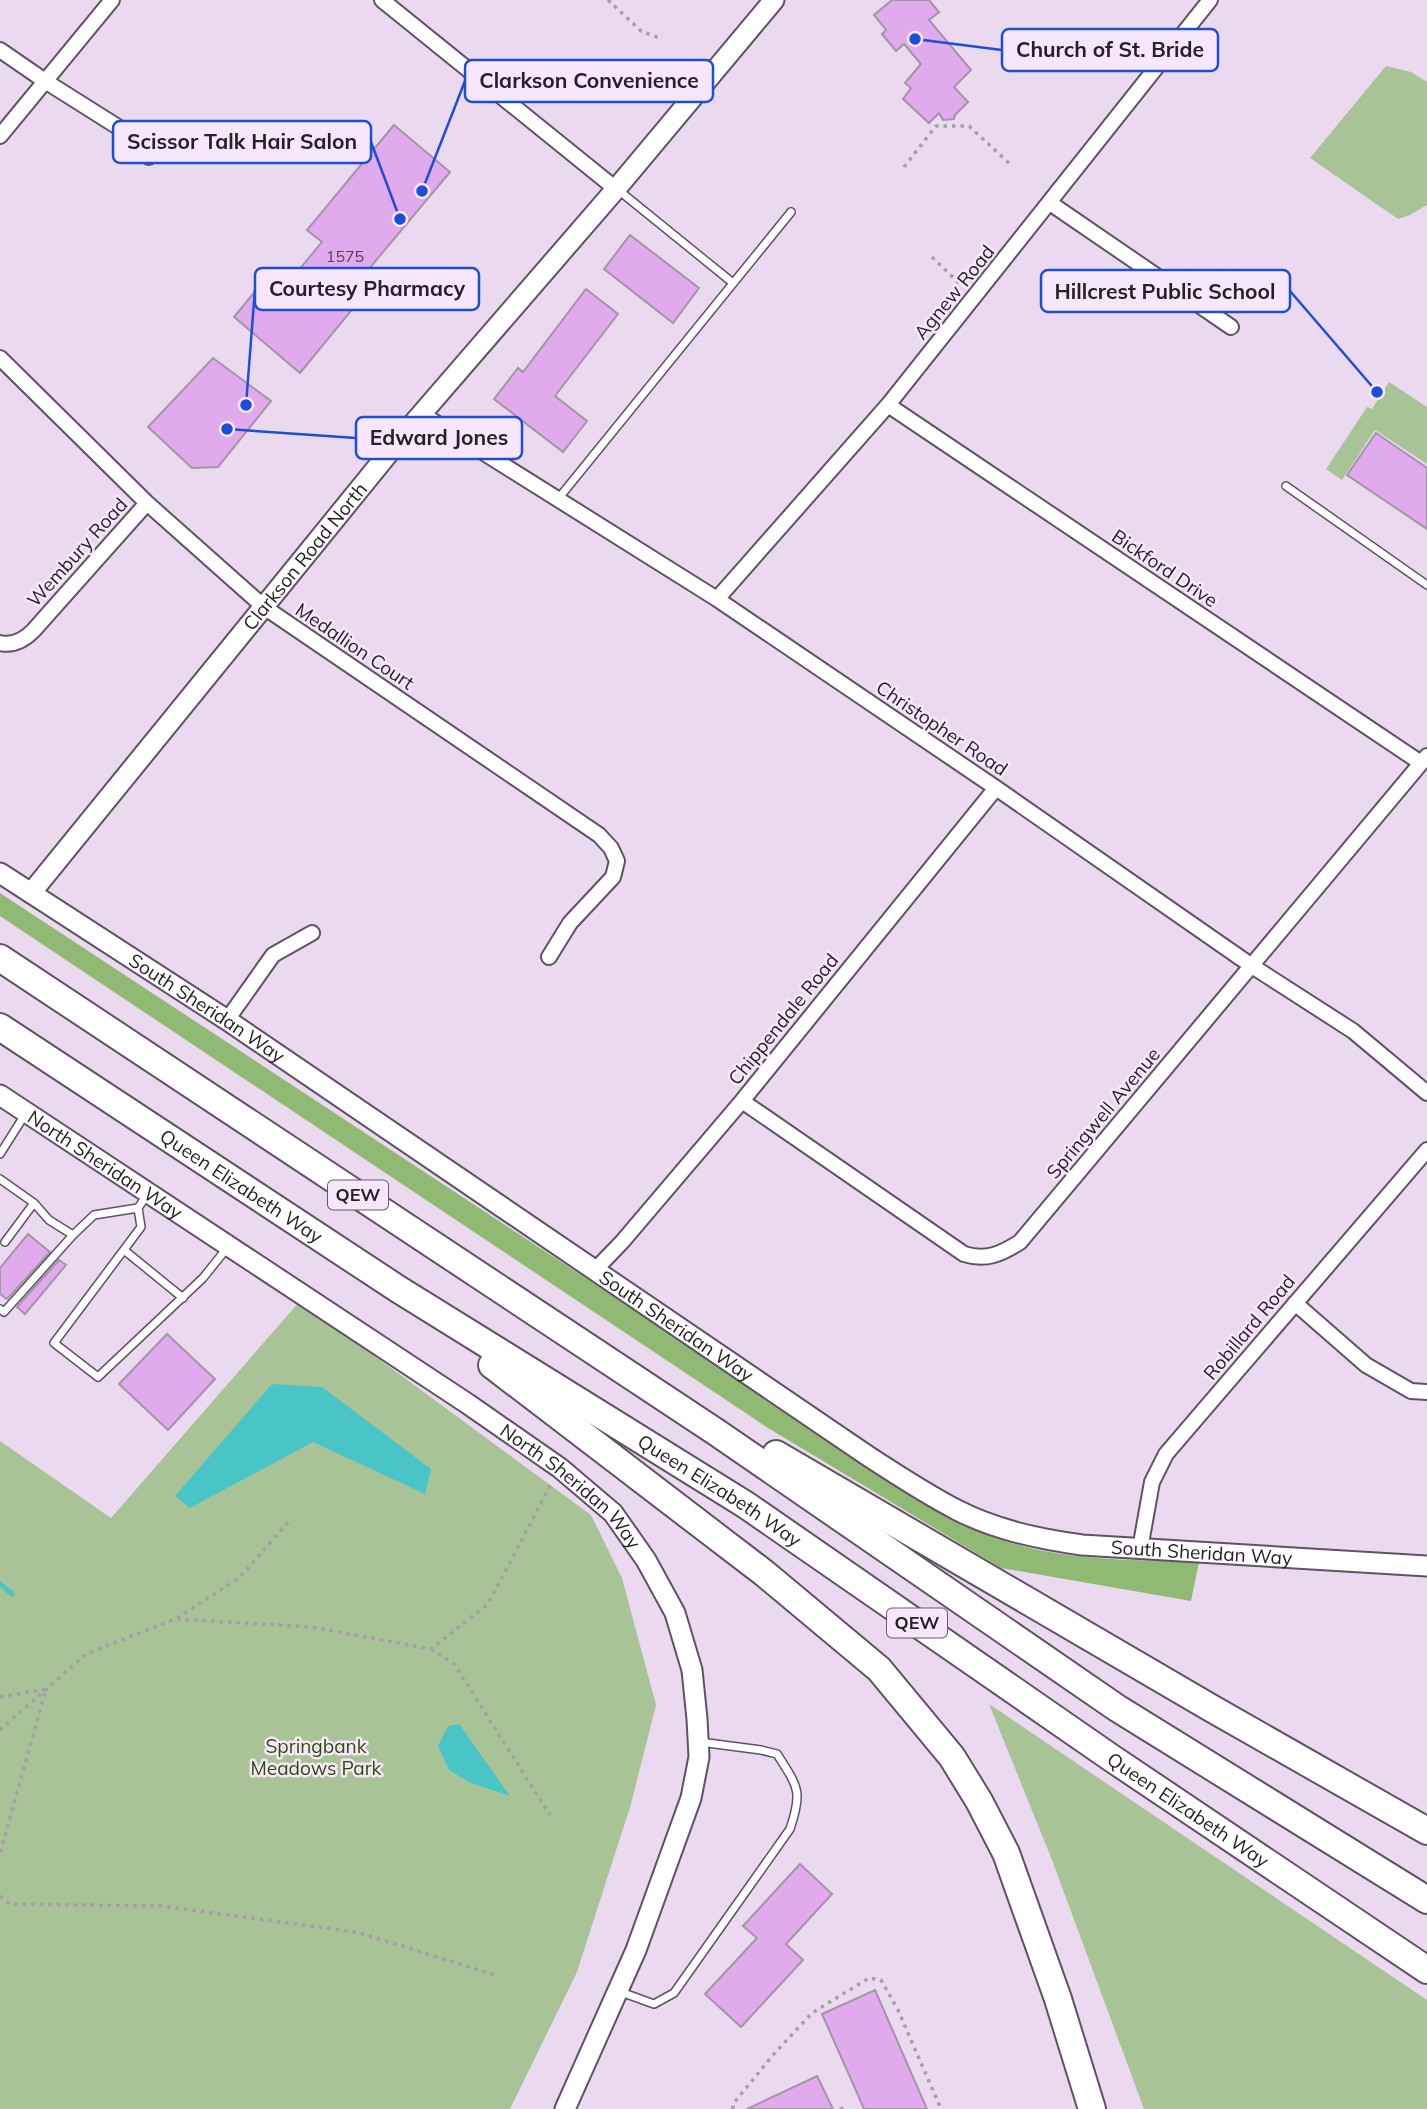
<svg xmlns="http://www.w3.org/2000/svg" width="1427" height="2109" viewBox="0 0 1427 2109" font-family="Mulish,sans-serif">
  <rect width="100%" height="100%" fill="#ebdaef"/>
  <path fill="#a8c396" d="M1386,66L1411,72L1427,82V205L1410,215L1398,219L1310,158Z
    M1389,382L1427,407V464L1375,430L1342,480L1326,469L1367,407L1372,409Z
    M300,1301L591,1515L622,1578L656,1705L631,1804L577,1972L510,2109H0V1441L111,1518Z
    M989,1704L1427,2000V2109H1144L1052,1860Z"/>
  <path fill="#90b973" d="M0,893L788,1411C865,1466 943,1530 1039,1550C1091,1561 1146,1560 1199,1562L1191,1601L1001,1568L768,1428L0,916Z"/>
  <path fill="#4ac5c7" d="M272,1384L322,1387L431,1469L425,1494L313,1442L190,1508L175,1496Z
    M459,1724L510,1796L471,1783L449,1770L438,1746L448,1726Z"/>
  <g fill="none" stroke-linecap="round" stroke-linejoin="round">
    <path stroke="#4ac5c7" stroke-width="5" d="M0,1584L12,1594"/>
  </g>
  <path fill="#e0aaec" stroke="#a494a8" stroke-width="2" d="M892,0H929L939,12L929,20L971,70L954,87L968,102L955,115L954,119L943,120L939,113L929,123L903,99L911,88L905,83L921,64L904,44L896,51L882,34L886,30L874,15Z
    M394,125L450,172L368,270L378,278L300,373L234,317L258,288L274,300L322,242L307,230Z
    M630,235L699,288L673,323L604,269Z
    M586,289L618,314L555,396L587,421L563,452L494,399L518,368L523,372Z
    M213,358L271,401L218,467L192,468L148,427Z
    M1376,433L1427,468V529L1347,475Z
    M28,1234L50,1252L7,1299L0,1294V1268Z
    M59,1260L66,1265L25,1314L17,1307Z
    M167,1334L215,1379L168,1430L119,1384Z
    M800,1864L832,1894L786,1944L803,1960L741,2027L705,1994L757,1938L743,1926Z
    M875,1990L927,2109H864L854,2086L822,2014Z
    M817,2076L833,2109H747Z"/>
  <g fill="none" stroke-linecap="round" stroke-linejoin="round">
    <g stroke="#605264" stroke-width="10">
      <path id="lane" d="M617,189L733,283
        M1286,486L1427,585
        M558,499L791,212
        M0,1154L26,1113
        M0,1179L34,1203L49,1220L73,1235
        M147,1195L138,1208L141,1227L54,1343L98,1377L203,1278L227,1248
        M5,1242L34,1203
        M124,1250L183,1298
        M0,1309L4,1312L73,1235L94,1215L138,1208
        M618,1991L654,2004L674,1993L790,1829C803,1791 798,1787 777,1754L761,1750L700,1742"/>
    </g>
    <g stroke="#605264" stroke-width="18">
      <path id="street" d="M382,0L616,189
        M0,50L45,81L118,127L149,157
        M0,136L112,0
        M1050,203L1231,327
        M0,358L147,503L264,607L599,835L611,848L617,861L613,877L570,923L549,957
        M888,405L1421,763
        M422,414L717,599L996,788L1252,966L1353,1031L1427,1093
        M717,599L888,405L1210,0
        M0,643C13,646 24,640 33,631L147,503
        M227,1020L273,955L312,933
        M742,1101L964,1254C986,1261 1001,1254 1020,1242L1427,756
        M595,1270L622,1242L742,1101L996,788
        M1295,1303L1366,1365L1411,1391L1427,1392
        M1140,1549L1152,1482L1166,1454L1427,1150"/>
    </g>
    <g stroke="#605264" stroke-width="23">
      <g id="secondary">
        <path id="s1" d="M0,873L227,1020L868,1456C897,1475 926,1494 957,1510C996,1530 1039,1539 1082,1545L1427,1566"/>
        <path id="s2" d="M31,893L405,433L616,189L774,0"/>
        <path id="s3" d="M0,1095L468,1404L560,1468L613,1513L646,1560L675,1613L692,1670L697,1719L699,1757L691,1798L636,1950L565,2109"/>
      </g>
    </g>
    <g stroke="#605264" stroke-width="30">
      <g id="highway">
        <path d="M0,958L716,1432L1117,1708L1427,1900"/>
        <path id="s4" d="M0,1027L398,1289L746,1505L1110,1757L1427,1970"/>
        <path d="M492,1365L764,1573L879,1669L952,1757L979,1801L1006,1853L1058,1999L1092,2109"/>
        <path d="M776,1454L1211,1708L1427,1831"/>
      </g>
    </g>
    <path stroke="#a99cac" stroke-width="3.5" stroke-dasharray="3.5 5" stroke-linecap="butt" d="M608,0L641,31L662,39
      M904,167L936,126H969L1010,164
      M932,257L962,286
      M177,1618L239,1578L291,1519
      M431,1649L454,1664L550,1815
      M0,1697L46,1689L0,1854
      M0,1730L86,1654L175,1619L311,1627L431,1649L488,1604L551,1484
      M0,1896L10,1904L160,1906L357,1932L495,1975
      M841,2107L842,2109
      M733,2109V2104L773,2055L812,2013L869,1978L881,1980L898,2010L941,2109"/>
    <use href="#lane" stroke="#fff" stroke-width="7"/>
    <use href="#street" stroke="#fff" stroke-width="14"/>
    <use href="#secondary" stroke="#fff" stroke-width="19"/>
    <use href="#highway" stroke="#fff" stroke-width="26"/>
  </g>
  <g text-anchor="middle" stroke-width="5" stroke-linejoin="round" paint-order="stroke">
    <g font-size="16" fill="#554259">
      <text x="345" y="262">1575</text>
    </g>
    <g fill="#f8e7fc" stroke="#665c68" stroke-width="2">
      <rect x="328" y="1180.5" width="60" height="29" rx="5"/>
      <rect x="887" y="1608.5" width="60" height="29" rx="5"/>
    </g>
    <g font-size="18" font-weight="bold" fill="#272028">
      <text x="358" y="1201">QEW</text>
      <text x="917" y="1629">QEW</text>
    </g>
    <g font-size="19" fill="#272028" stroke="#f8e7fc">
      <text transform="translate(954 292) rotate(-51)" y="7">Agnew Road</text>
      <text transform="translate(77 552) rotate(-48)" y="7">Wembury Road</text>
      <text dy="7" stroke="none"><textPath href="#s2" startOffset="434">Clarkson Road North</textPath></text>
      <text transform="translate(1165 568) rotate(34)" y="7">Bickford Drive</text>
      <text transform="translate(355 646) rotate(34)" y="7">Medallion Court</text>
      <text transform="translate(942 728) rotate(34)" y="7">Christopher Road</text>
      <text dy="7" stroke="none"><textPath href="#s1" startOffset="247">South Sheridan Way</textPath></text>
      <text transform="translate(783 1019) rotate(-51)" y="7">Chippendale Road</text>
      <text transform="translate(1103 1113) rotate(-50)" y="7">Springwell Avenue</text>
      <text dy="7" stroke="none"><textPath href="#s3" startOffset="126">North Sheridan Way</textPath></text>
      <text dy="7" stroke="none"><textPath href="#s4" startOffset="289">Queen Elizabeth Way</textPath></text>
      <text dy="7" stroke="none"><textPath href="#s1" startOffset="814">South Sheridan Way</textPath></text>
      <text transform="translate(1249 1327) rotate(-50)" y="7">Robillard Road</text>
      <text dy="7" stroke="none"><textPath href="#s3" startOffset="693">North Sheridan Way</textPath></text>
      <text dy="7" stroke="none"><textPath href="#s4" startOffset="856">Queen Elizabeth Way</textPath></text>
      <text dy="7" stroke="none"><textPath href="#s1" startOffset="1400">South Sheridan Way</textPath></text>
      <text dy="7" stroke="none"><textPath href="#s4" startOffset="1423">Queen Elizabeth Way</textPath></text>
    </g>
    <g font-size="19" fill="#294e00" stroke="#f8e7fc">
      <text x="316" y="1753">Springbank<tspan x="316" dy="22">Meadows Park</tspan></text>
    </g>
  </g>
  <path fill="none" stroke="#1d4ed8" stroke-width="2.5" d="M915 39L1002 50M422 191L465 81M400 219L371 142M246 405L255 289M1377 392L1290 291M227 429L356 438"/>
  <g fill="#1d4ed8" stroke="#f8e7fc" stroke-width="2.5">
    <circle cx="915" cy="39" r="7"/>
    <circle cx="422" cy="191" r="7"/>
    <circle cx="400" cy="219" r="7"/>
    <circle cx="246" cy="405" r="7"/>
    <circle cx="1377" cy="392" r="7"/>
    <circle cx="227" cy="429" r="7"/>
  </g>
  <g fill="#f8e7fc" stroke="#1d4ed8" stroke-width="2.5">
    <rect x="1002" y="29" width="216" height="42" rx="7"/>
    <rect x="465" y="60" width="248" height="42" rx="7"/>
    <rect x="113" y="121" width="258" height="42" rx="7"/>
    <rect x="255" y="268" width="224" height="42" rx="7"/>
    <rect x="1041" y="270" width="249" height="42" rx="7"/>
    <rect x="356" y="417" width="166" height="42" rx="7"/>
  </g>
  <g font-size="21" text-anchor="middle" font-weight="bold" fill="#272028">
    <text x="1110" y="57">Church of St. Bride</text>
    <text x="589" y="88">Clarkson Convenience</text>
    <text x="242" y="149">Scissor Talk Hair Salon</text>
    <text x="367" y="296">Courtesy Pharmacy</text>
    <text x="1165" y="299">Hillcrest Public School</text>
    <text x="439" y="445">Edward Jones</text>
  </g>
</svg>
